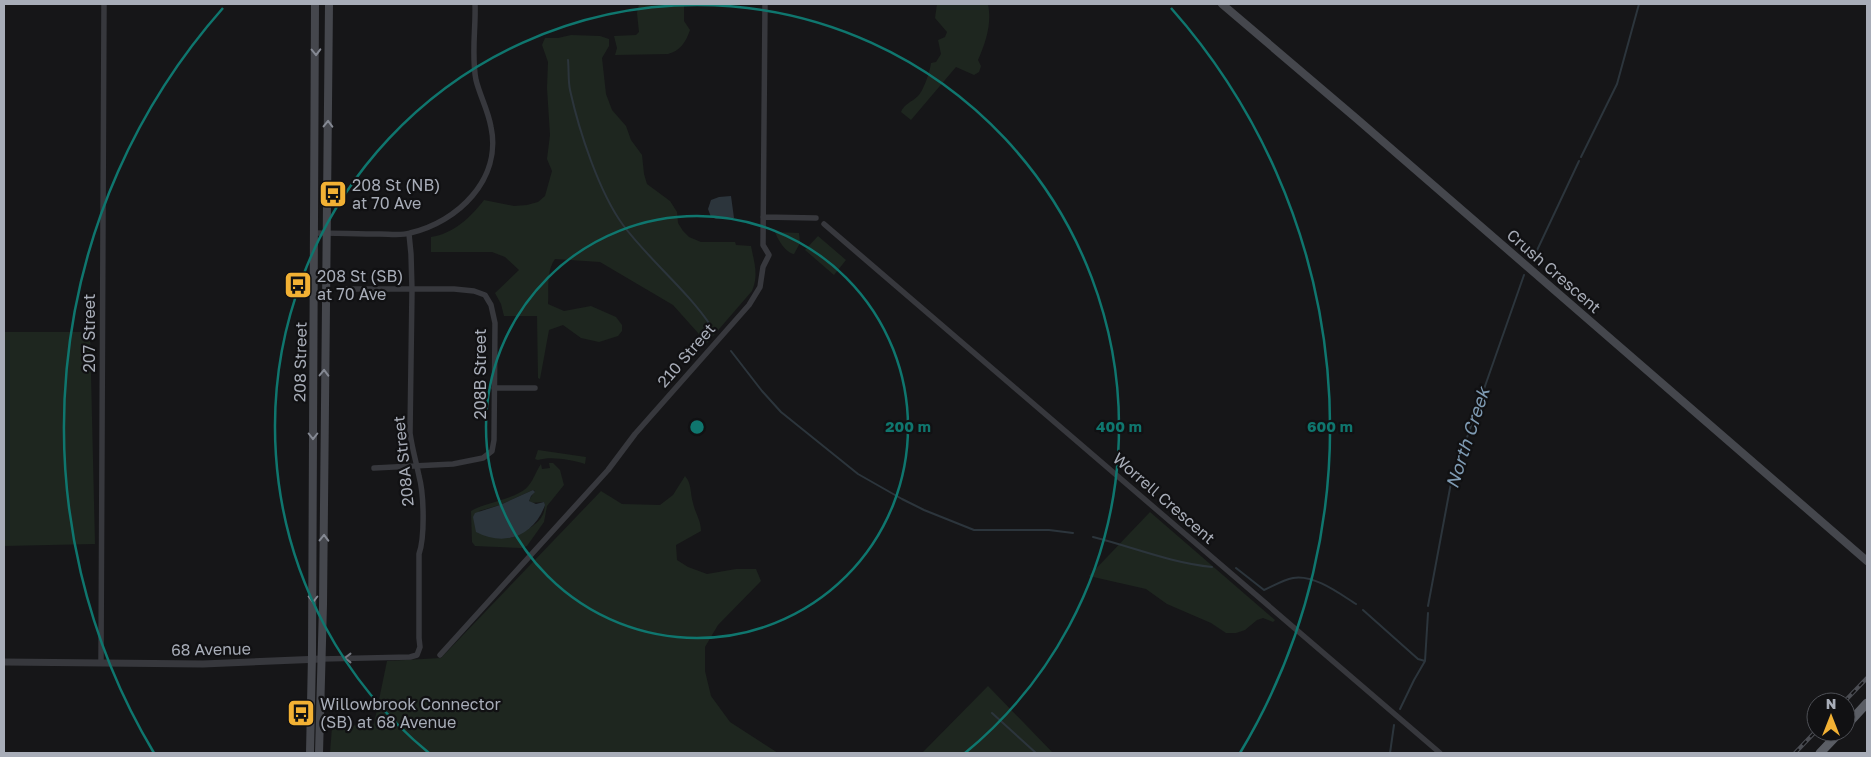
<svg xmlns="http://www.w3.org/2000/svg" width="1871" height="757" viewBox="0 0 1871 757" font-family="'Golos Text',sans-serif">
  <rect width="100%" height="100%" fill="#161618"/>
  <path fill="#1e261f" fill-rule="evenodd" d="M639,4H684V21L690,30C686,42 680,51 668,54L615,55L617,48L614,36L636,35L639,32L637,13Z
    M937,4H988C992,23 986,42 978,60L981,66L979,72L974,75L956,67L911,120L901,112C904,104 912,102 918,96C924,90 930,71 931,63L936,62L941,54L938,40L945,37L947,32L935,18Z
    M571,35L600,36L609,39V46L602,58L606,94L612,110L626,126L631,140L642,155L644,174L647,184L670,201L677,212L678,223L683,231L689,237L701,242H735L736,245L751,246C754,262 759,275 752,291L707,343L673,305L600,262L555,259C546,271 549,290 548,304L564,311L591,306L616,317L622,325V331L618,336L599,342L581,338L563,325L549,330L540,379L538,378L537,316H504L501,304L495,293L519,270L505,257L492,252H431V237C453,234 471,217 484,200L514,206L527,205L538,202L545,196L552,171L547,159L550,135L547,88L548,62L542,45L545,38H558Z
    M775,232L799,233L800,243L794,254C786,253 778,240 775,232Z
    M818,236L846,260L834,275L805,250Z
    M4,332H90L95,544L4,546Z
    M538,450L586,457L585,464C571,460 552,456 538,460L535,459Z
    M549,463H553L560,470L564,485L547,506L544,522L527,546L521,548L475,546L472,542L471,511C485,502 519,499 529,485C534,479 536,471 541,464L542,469L550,468ZM533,490L535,491L529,500L531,503L544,502C549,521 524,532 511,538L479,511L500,505Z
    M685,476C692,484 690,493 693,503C695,513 701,520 701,531L676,545L677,560L688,567L707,574L736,569H756L761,581L718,625L705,647V671L711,696L730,722L778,753H330L332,727L374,724L387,661L441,658L601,491L622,504L660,505L673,495Z
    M1150,512L1275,620L1273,622L1263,618L1257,620L1245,630L1236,633H1226L1211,623L1167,604L1146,589L1089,576Z
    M988,686L1053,753H922Z"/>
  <path fill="#2c353c" d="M731,196L734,218L716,219L711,217L708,209L711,200L719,197Z
    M533,490L535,492L531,496L529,501L536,504L544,502L545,505C534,536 505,547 476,532L473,517L475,513L500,505Z"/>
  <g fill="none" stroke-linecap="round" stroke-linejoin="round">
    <path stroke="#2c353c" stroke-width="2" d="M568,60C569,70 568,80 570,90C579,131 599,192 623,225C650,261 686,289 711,326
      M1581,157L1617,84L1639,4
      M1532,261L1579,161
      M731,351L762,391L781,412L858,474L902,499L924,510L974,530H1049L1073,533
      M1093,537C1133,547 1171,563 1212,567
      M1236,568L1264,590C1273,586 1283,580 1293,578C1314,574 1340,594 1356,604
      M1428,606L1451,483L1524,275
      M1363,610L1418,659L1425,661
      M1400,709L1414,680L1425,661L1428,613
      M992,713L1036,753
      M1390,753L1394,725"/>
    <path stroke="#37383d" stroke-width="5.5" d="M763,217L816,218
      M824,224L1440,753
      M315,233C337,233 358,234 380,234C389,234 401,236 410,233C458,222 502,179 491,127C488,110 480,96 476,80C471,55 476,28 475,4
      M339,289H454L474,291L485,295L491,305L495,323L494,440L492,451L483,458L453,464L374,468
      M494,388H535
      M440,655L608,470L635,434L749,305L760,287L763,267L769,255L763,245L765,4
      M321,659L410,657L417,655L420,647L419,638V554C425,537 424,494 419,476C416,461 412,448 410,433L412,290L411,254L409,234
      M101,663L104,4"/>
    <path stroke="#37383d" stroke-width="7" d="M4,662L203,664L321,659"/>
    <path stroke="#45474d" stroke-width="8" d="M1222,4L1357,119L1867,561
      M310,753L312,655L315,4
      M319,753L323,605L329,4"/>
    <path stroke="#5b5e65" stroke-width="9" d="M1846,726L1867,703
      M1820,753L1840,732"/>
    <g stroke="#4a4c52" stroke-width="4">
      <path id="rail" d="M1844,702L1867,678
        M1795,753L1816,731"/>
    </g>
    <use href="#rail" stroke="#111113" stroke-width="2" stroke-dasharray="5.5" stroke-linecap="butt"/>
  </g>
  <defs><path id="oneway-chevron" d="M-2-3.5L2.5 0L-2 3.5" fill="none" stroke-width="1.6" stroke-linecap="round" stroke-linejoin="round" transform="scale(1.25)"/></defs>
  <g stroke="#858993">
    <use href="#oneway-chevron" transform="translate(316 52) rotate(89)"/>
    <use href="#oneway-chevron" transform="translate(328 124) rotate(-89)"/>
    <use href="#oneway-chevron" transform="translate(324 373) rotate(-89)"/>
    <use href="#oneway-chevron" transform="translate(313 436) rotate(90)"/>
    <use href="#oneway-chevron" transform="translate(324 538) rotate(-89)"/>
    <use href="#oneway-chevron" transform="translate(313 599) rotate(90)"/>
  </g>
  <use stroke="#757881" href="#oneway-chevron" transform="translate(348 658) rotate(180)"/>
  <g fill="none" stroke="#0f766e" stroke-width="2.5">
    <circle cx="697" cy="427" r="211"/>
    <path d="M429 753A422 422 0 1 1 965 753"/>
    <path d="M154 753A633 633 0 0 1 223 8M1171 8A633 633 0 0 1 1240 753"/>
  </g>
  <defs>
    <g id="bus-square" transform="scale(1.4375)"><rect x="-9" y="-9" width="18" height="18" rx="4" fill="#f2b134" stroke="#111113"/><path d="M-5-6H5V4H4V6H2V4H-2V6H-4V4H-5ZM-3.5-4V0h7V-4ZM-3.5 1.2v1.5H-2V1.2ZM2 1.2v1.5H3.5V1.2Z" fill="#111"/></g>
  </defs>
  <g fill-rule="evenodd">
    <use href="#bus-square" x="333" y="194"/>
    <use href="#bus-square" x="298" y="285"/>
    <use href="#bus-square" x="301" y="713"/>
  </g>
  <g text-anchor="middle" stroke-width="4.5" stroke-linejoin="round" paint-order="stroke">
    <g font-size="16" fill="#a8adb8" stroke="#111113" text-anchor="start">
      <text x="352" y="191">208 St (NB)<tspan x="352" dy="18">at 70 Ave</tspan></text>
      <text x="317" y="282">208 St (SB)<tspan x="317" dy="18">at 70 Ave</tspan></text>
      <text x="320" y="710">Willowbrook Connector<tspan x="320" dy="18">(SB) at 68 Avenue</tspan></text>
    </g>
    <g font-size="16" fill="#a8adb8" stroke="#111113">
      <text transform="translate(1554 271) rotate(41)" y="6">Crush Crescent</text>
      <text transform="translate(89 333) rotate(-90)" y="6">207 Street</text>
      <text transform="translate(686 355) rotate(-49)" y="6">210 Street</text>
      <text transform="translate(300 362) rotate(-89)" y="6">208 Street</text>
      <text transform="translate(480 374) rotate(-90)" y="6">208B Street</text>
      <text transform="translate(403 461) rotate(-96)" y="6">208A Street</text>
      <text transform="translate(1164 498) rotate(41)" y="6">Worrell Crescent</text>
      <text transform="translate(211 649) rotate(-1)" y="6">68 Avenue</text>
    </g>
    <g font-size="18" font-style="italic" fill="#7f9bb3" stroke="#111113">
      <text transform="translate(1468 438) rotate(-72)" y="6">North Creek</text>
    </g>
  </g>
  <circle cx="697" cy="427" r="8" fill="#0f766e" stroke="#111113" stroke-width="2.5"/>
  <g font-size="15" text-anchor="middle" font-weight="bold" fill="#0f766e" stroke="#111113" stroke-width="4.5" stroke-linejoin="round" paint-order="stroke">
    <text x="908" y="432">200 m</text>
    <text x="1119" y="432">400 m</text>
    <text x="1330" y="432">600 m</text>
  </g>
  <rect width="1871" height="757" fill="none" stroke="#a8adb8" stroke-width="10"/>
  <g transform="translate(1831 717)"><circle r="24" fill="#111113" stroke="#4d4f55"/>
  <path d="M0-4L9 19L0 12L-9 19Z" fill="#f2b134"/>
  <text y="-8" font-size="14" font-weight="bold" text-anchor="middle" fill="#a8adb8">N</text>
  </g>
</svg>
